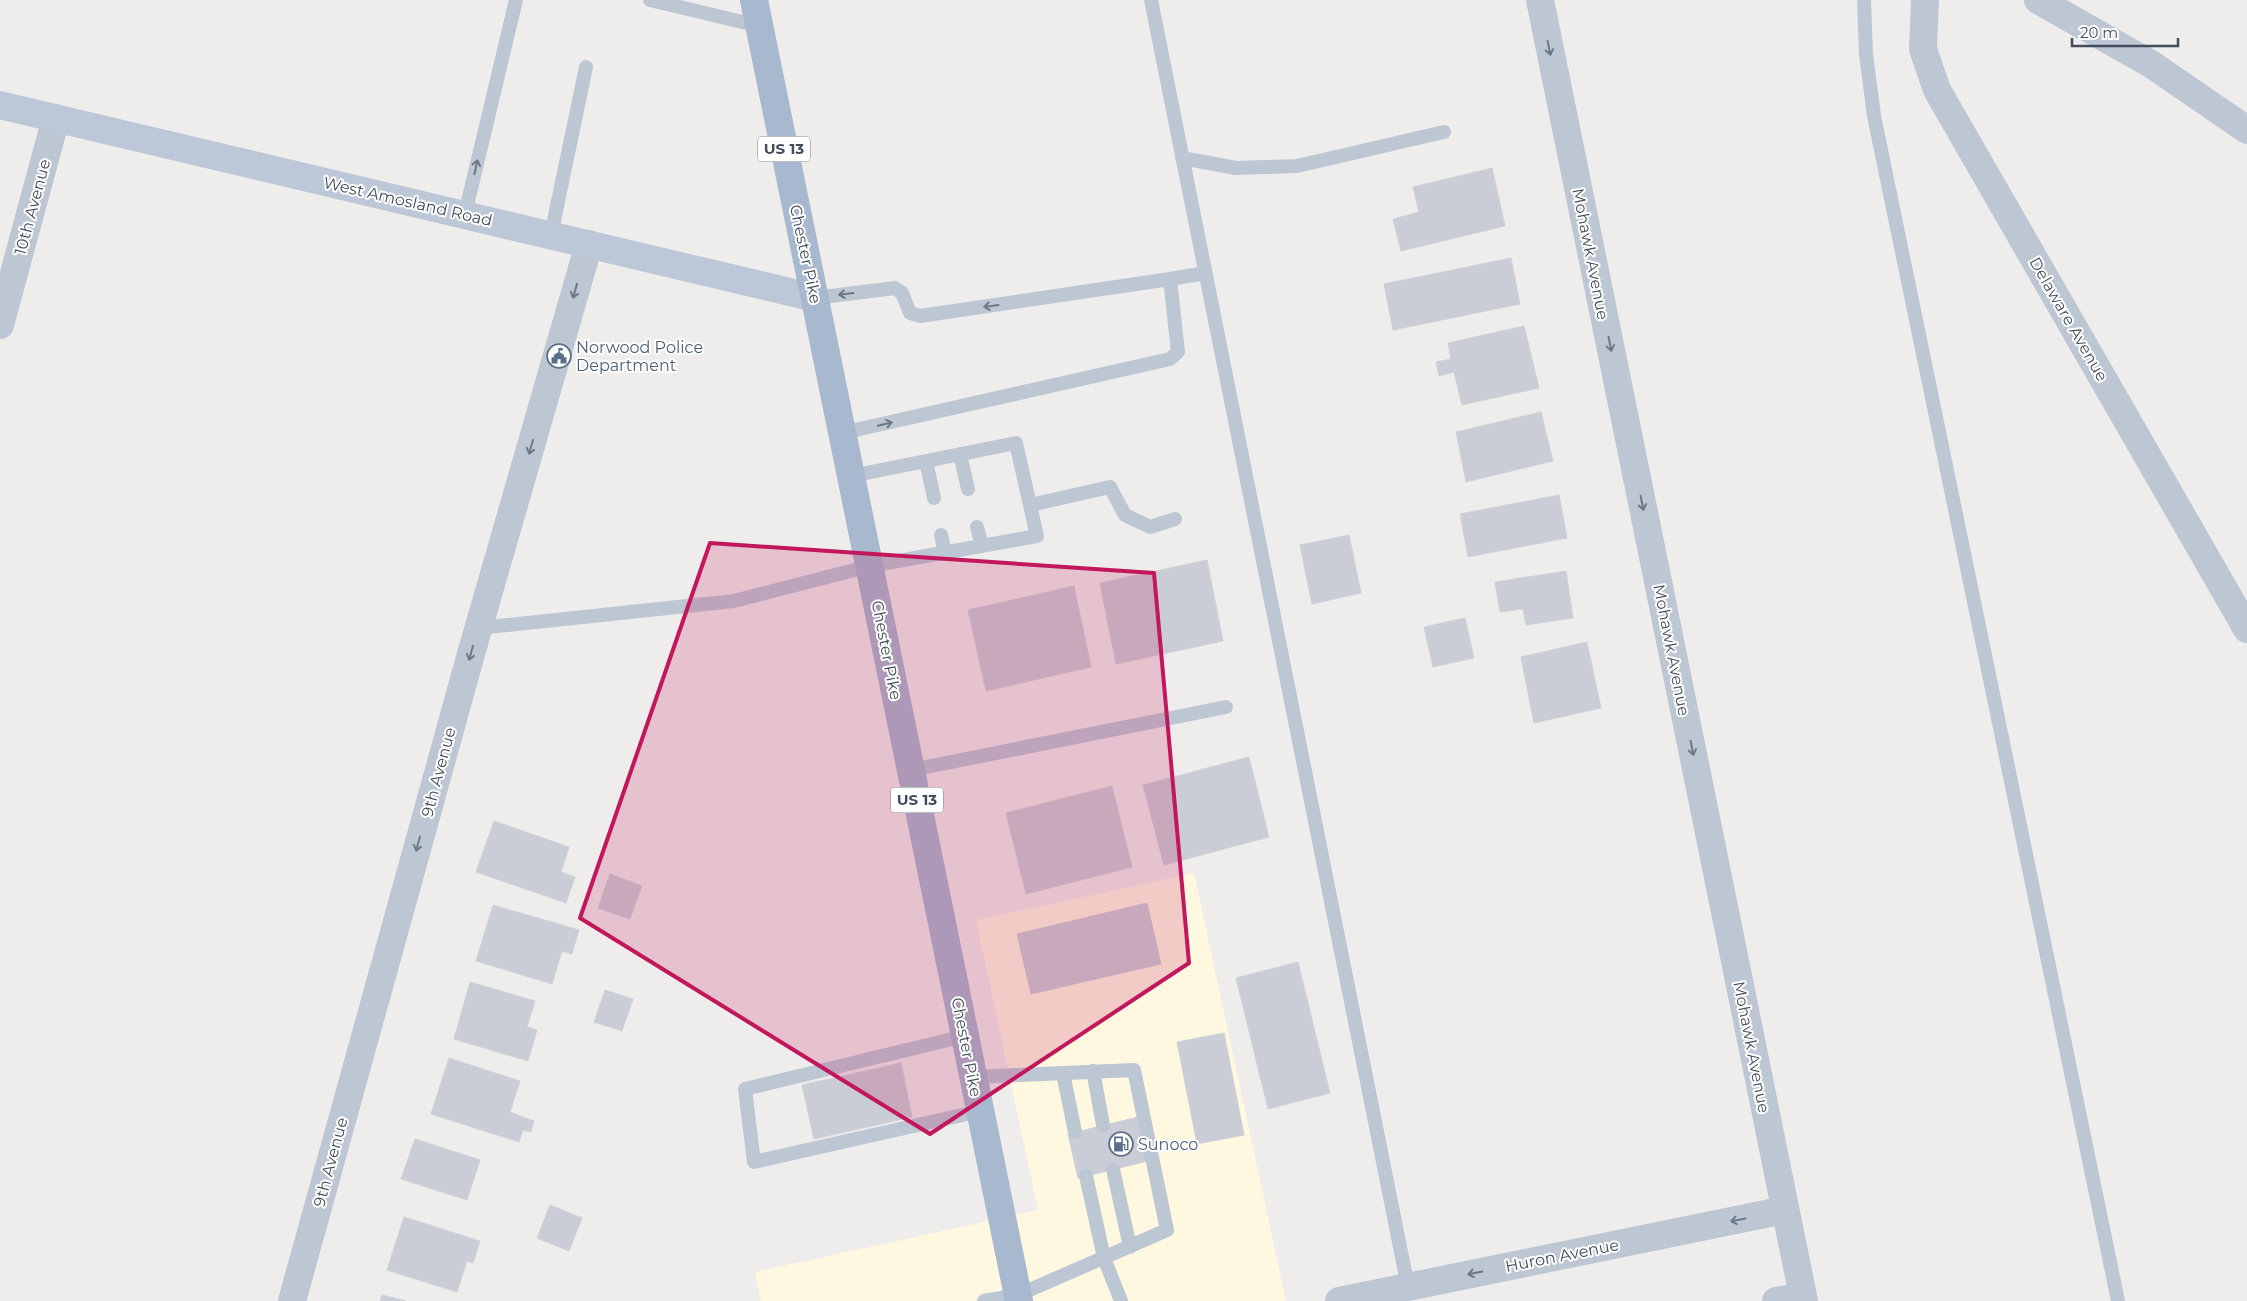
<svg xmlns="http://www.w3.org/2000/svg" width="2247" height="1301" viewBox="0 0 2247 1301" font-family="Montserrat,sans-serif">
  <rect width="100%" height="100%" fill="#efecec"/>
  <path fill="#fef8e1" d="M1194,873L1286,1301H761L755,1272L1038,1210L976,920Z"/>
  <path fill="#cacdd5" stroke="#cfd1d9" d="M1492,168L1505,226L1401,251L1393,219L1419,212L1413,187Z
    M1511,258L1520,304L1393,330L1384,284Z
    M1524,326L1539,388L1462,405L1454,372L1439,376L1436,362L1451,359L1448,343Z
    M1541,412L1553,461L1466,482L1456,432Z
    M1559,495L1567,538L1468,557L1460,514Z
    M1349,535L1361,593L1312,604L1300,545Z
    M1207,560L1223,641L1116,664L1100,583Z
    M1566,571L1573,618L1526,625L1523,609L1500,612L1495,582Z
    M1074,586L1091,667L986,691L968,610Z
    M1465,618L1474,658L1433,667L1424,627Z
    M1587,642L1601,708L1534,723L1521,657Z
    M1249,757L1269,837L1164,865L1143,785Z
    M1112,786L1132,867L1026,894L1006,813Z
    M494,821L569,847L561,872L575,877L566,903L476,872Z
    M610,874L642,886L630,919L598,908Z
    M1147,903L1161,964L1031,994L1017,934Z
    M493,905L579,930L572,954L562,951L552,984L476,961Z
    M1298,962L1330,1093L1268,1109L1236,978Z
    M470,982L535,1001L527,1027L537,1030L528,1061L454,1039Z
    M605,990L633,999L622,1031L594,1022Z
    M1224,1033L1244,1135L1197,1144L1177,1042Z
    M449,1058L520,1081L510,1112L534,1121L531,1132L523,1130L519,1142L431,1114Z
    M901,1063L912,1117L814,1139L802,1085Z
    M1138,1117L1148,1161L1078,1178L1068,1134Z
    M415,1139L480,1160L467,1200L401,1179Z
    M550,1205L582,1218L569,1251L537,1238Z
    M404,1217L480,1241L473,1263L467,1261L457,1292L387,1270Z
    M382,1295L406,1301H380Z"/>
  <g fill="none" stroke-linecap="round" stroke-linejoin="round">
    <path stroke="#bdc7d4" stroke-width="14" d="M650,0L759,26
      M1151,0L1408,1287
      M1864,0L1866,54L1874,116L2118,1301
      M1182,158L1236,168L1297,166L1444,132
      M465,214L516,0
      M551,235L586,67
      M1170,279L1205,273
      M815,298L895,288L902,293L910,313L920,316L1170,279L1178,352L1170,359L842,433
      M960,454L968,489
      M926,461L934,498
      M1030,505L1110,487L1125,515L1150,527L1175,519
      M977,527L982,546
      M941,535L945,553
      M479,628L734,601L870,566L1037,536L1016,443L851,476
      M911,770L1226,707
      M965,1036L745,1089L754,1162L980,1111
      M1093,1071L1103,1125
      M1063,1073L1075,1132
      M973,1077L1134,1070L1167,1230L1018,1295L984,1301
      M1113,1169L1130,1247
      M1086,1176L1104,1258L1121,1301"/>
    <path stroke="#bdc7d4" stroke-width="28" d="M1540,0L1804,1301
      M1925,0L1923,49L1937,90L2247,629
      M2038,0L2151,64L2247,130
      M0,325L56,118
      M292,1301L471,654L589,244
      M1339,1301L1785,1210
      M1776,1301L1803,1296"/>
    <path stroke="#bcc7d8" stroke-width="28" d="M0,105L815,298"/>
    <path stroke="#a8b8cf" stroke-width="28" d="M754,0L1019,1301"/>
  </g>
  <defs><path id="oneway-shaft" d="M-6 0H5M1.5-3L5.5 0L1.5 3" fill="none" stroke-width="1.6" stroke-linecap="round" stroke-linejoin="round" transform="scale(1.25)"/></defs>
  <g stroke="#6d7886">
    <use href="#oneway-shaft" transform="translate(1549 48) rotate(79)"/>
    <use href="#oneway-shaft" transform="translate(476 167) rotate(-77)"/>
    <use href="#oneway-shaft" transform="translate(575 291) rotate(106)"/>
    <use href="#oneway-shaft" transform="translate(846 294) rotate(173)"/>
    <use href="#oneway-shaft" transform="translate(991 306) rotate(172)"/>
    <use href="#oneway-shaft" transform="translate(1610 344) rotate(79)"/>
    <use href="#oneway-shaft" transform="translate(885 424) rotate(-13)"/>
    <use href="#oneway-shaft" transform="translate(531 447) rotate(106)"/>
    <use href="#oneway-shaft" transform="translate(1642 503) rotate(79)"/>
    <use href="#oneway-shaft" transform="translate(471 653) rotate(106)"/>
    <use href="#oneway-shaft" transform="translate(1692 748) rotate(79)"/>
    <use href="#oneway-shaft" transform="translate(418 844) rotate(105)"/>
    <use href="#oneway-shaft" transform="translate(1738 1220) rotate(169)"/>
    <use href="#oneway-shaft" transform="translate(1475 1273) rotate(169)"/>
  </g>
  <path fill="#c2185b" fill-opacity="0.2" stroke="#c2185b" stroke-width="4" stroke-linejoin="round" d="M710,543L1154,573L1189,963L930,1134L580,918Z"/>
  <defs>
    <g id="civic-ring" transform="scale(1.25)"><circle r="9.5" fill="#fff" stroke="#5c6f8a" stroke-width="1.5"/><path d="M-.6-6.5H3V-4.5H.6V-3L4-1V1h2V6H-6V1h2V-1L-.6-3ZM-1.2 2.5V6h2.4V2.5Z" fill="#5c6f8a"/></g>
    <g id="fuel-ring" transform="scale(1.25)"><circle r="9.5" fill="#fff" stroke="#5c6f8a" stroke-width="1.5"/><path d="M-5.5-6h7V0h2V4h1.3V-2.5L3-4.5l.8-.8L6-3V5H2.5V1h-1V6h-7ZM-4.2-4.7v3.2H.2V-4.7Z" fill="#5c6f8a"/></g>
  </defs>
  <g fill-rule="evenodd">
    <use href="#civic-ring" x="559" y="356"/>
    <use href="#fuel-ring" x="1121" y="1144"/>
  </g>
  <g text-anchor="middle" stroke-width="4" stroke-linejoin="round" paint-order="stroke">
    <g fill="#fff" stroke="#7b828d" stroke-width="1">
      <rect x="758" y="136.5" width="52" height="25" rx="4"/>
      <rect x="891" y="787.5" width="52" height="25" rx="4"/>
    </g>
    <g font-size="15" font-weight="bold" fill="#424d5c">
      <text x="784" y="154">US 13</text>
      <text x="917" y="805">US 13</text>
    </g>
    <g font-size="16" fill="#424d5c" stroke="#fff">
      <text transform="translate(408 201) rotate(13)" y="6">West Amosland Road</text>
      <text transform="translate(32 207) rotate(-75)" y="6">10th Avenue</text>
      <text transform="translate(806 254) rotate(78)" y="6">Chester Pike</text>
      <text transform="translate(1591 254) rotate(79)" y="6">Mohawk Avenue</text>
      <text transform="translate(2069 319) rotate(60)" y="6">Delaware Avenue</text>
      <text transform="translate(887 650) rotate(79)" y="6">Chester Pike</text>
      <text transform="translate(1672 650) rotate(79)" y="6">Mohawk Avenue</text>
      <text transform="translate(438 772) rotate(-75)" y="6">9th Avenue</text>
      <text transform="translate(967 1047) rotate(79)" y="6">Chester Pike</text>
      <text transform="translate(1752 1047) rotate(79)" y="6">Mohawk Avenue</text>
      <text transform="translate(330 1162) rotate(-75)" y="6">9th Avenue</text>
      <text transform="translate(1562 1255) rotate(-11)" y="6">Huron Avenue</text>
    </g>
    <g font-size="16" fill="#4e5e75" stroke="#fff" text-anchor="start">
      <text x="576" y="353">Norwood Police<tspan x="576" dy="18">Department</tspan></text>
      <text x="1138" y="1150">Sunoco</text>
    </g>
  </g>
  <path d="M2072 38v8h106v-8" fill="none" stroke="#424d5c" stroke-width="2.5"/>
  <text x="2080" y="38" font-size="15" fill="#424d5c" stroke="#ffffff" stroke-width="4" paint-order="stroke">20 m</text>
</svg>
